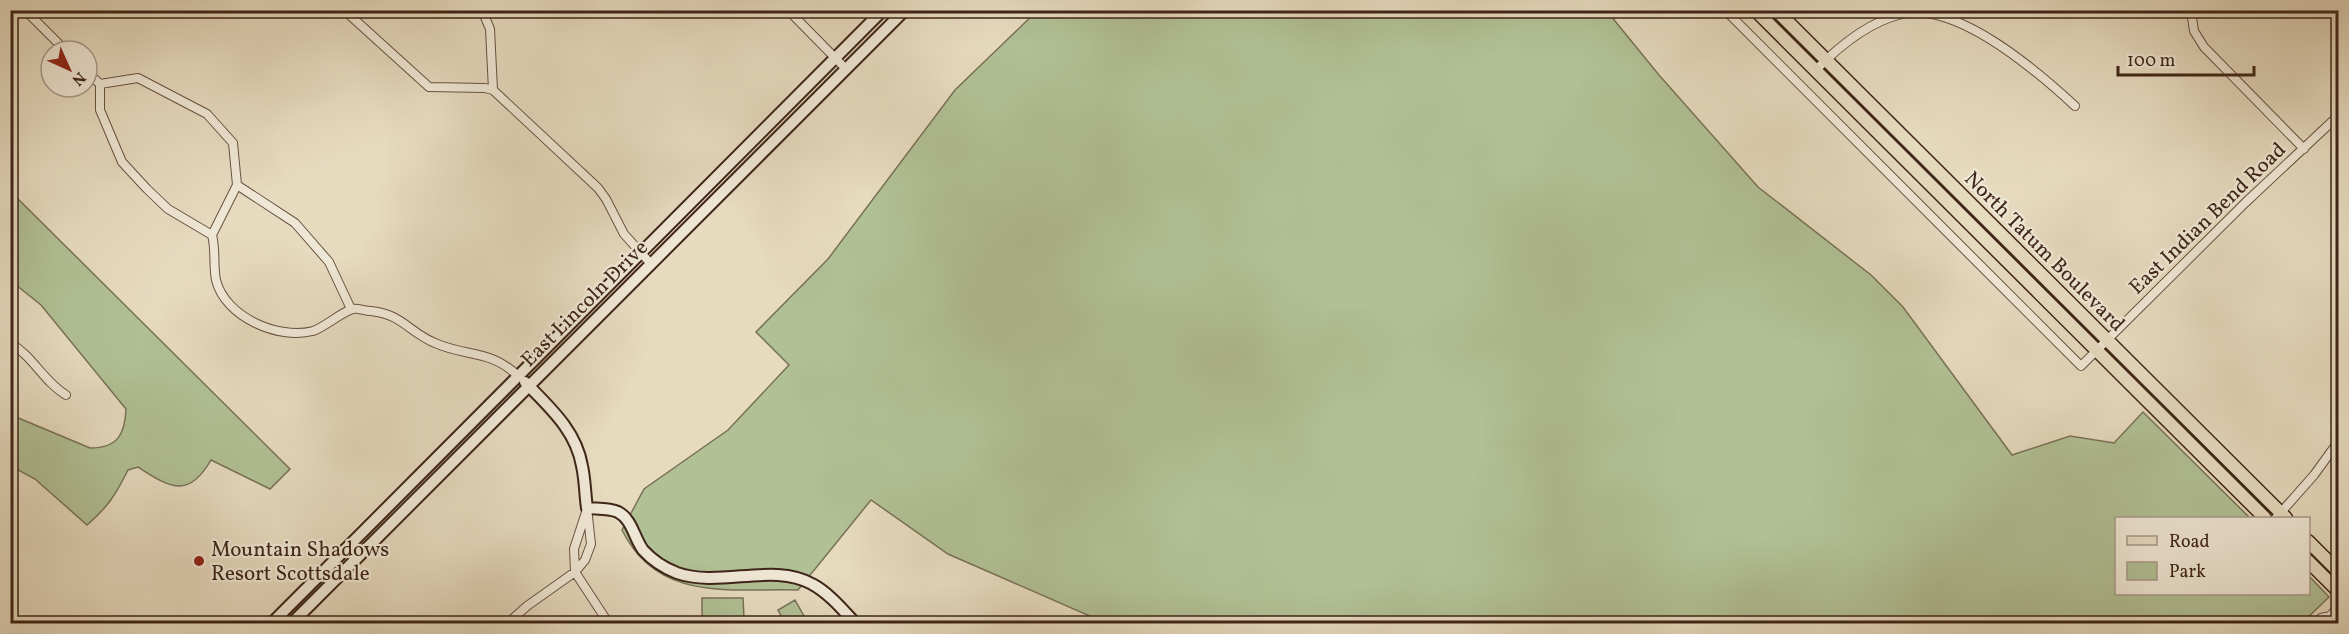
<svg xmlns="http://www.w3.org/2000/svg" width="2349" height="634" viewBox="0 0 2349 634" font-family="Vollkorn,serif">
  <rect width="100%" height="100%" fill="#e6dabf"/>
  <filter id="stains"><feTurbulence type="fractalNoise" baseFrequency=".00333" numOctaves="4"/><feColorMatrix values="0 0 0 0 .2 0 0 0 0 .09 0 0 0 0 .02 0 0 0 .5 -.17"/></filter>
  <radialGradient id="worn" r=".72"><stop offset=".6" stop-color="#630" stop-opacity="0"/><stop offset="1" stop-color="#630" stop-opacity=".3"/></radialGradient>
  <path fill="#b1c095" stroke="#787256" stroke-width="1.5" d="M1606,10L1659,75L1758,187L1871,275L1903,307L2012,455L2070,436L2114,443L2143,412L2250,518H2116V594H2308L2309,576L2329,597L2301,624H1108L948,554L871,500L798,590C730,588 658,603 622,530L644,489L728,430L789,365L756,332L828,259L955,90L1037,11Z
    M11,192L290,469L270,489L211,460C188,500 169,487 138,467L128,470C116,494 108,507 87,525L35,479L11,466V415L90,448C118,448 125,434 126,409L41,305L11,281Z
    M702,598H743L744,618L702,619Z
    M795,600L808,623H785L778,610Z"/>
  <g fill="none" stroke-linecap="round" stroke-linejoin="round">
    <g stroke="#685242" stroke-width="10">
      <path id="street" d="M25,10L66,51
        M344,10L429,87L485,88L493,90L598,188L606,199L624,234L651,264
        M482,10L490,29L493,90
        M788,10L846,69
        M1725,10L2081,366L2245,203L2338,116
        M2191,10L2194,31L2204,47L2304,149
        M1815,71C1839,46 1868,22 1902,14C1957,1 2037,71 2075,106
        M87,72L100,84V110L122,162L147,189L168,209L212,235C216,250 213,265 216,280C225,317 278,340 313,331C325,327 343,311 353,309C358,308 365,311 371,311C404,315 408,332 435,343C466,357 490,349 518,376
        M100,84L138,78L207,114L233,143L237,185L295,223L329,262L351,309
        M212,235L237,185
        M10,343C33,356 43,381 66,395
        M586,512L574,549L575,572L609,624
        M2276,518L2314,475L2338,442
        M507,624L527,606L575,572L585,560L591,544L587,508
        M2315,624L2321,618L2330,616
        M2328,624L2330,616L2338,607"/>
    </g>
    <g stroke="#3e2518" stroke-width="14">
      <path id="secondary" d="M525,382C549,407 576,430 582,466C585,479 585,494 587,508C597,509 609,508 618,512C632,519 634,538 643,550C652,560 664,568 677,573C720,588 773,562 812,584C829,593 843,610 856,624
        M271,624L883,10
        M291,624L905,10"/>
    </g>
    <g stroke="#3e2518" stroke-width="15">
      <path id="primary" d="M1755,10L2265,518
        M1776,10L2286,518
        M2308,541L2338,571
        M2308,561L2338,591"/>
    </g>
    <use href="#street" stroke="#efe7d5" stroke-width="8"/>
    <use href="#secondary" stroke="#efe7d5" stroke-width="10"/>
    <use href="#primary" stroke="#e6dabf" stroke-width="12"/>
  </g>
  <circle fill="#8f2418" stroke="#efe7d5" stroke-width="2" cx="199" cy="561" r="6"/>
  <g text-anchor="middle" stroke-width="4.5" stroke-linejoin="round" paint-order="stroke">
    <g font-size="21" fill="#3e2518" stroke="#efe7d5">
      <text transform="translate(2207 218) rotate(-44)" y="7">East Indian Bend Road</text>
      <text transform="translate(2045 251) rotate(45)" y="7">North Tatum Boulevard</text>
      <text transform="translate(584 303) rotate(-45)" y="7">East Lincoln Drive</text>
    </g>
    <g font-size="21" fill="#3e2518" stroke="#efe7d5" text-anchor="start">
      <text x="211" y="556">Mountain Shadows<tspan x="211" dy="24">Resort Scottsdale</tspan></text>
    </g>
  </g>
  <rect width="2349" height="634" fill="none" stroke="#e6dabf" stroke-width="36"/>
  <rect x="12" y="12" width="2325" height="610" fill="none" stroke="#3e2518" stroke-width="3"/>
  <rect x="18" y="18" width="2313" height="598" fill="none" stroke="#3e2518" stroke-width="1.5"/>
  <rect x="2115" y="517" width="195" height="78" fill="#efe7d5" stroke="#a89989" stroke-width="1.5"/>
  <rect x="2127" y="536" width="30" height="9" fill="#e6dabf" stroke="#a89989" stroke-width="1.5"/>
  <text x="2169" y="547" font-size="18" fill="#3e2518">Road</text>
  <rect x="2127" y="562" width="30" height="18" fill="#b1c095" stroke="#a89989" stroke-width="1.5"/>
  <text x="2169" y="577" font-size="18" fill="#3e2518">Park</text>
  <g transform="translate(69 69) rotate(135)"><circle r="28" fill="#efe7d5" stroke="#a89989" stroke-width="1.5"/>
  <path d="M0-4.5L10 22L0 15L-10 22Z" fill="#8f2418"/>
  <text y="-9" font-size="16" font-weight="bold" text-anchor="middle" fill="#3e2518">N</text>
  </g>
  <path d="M2118 66v9h136v-9" fill="none" stroke="#3e2518" stroke-width="3"/>
  <text x="2127" y="66" font-size="18" fill="#3e2518" stroke="#efe7d5" stroke-width="4.5" paint-order="stroke">100 m</text>
  <rect width="100%" height="100%" filter="url(#stains)"/>
  <rect width="100%" height="100%" fill="url(#worn)"/>
</svg>
